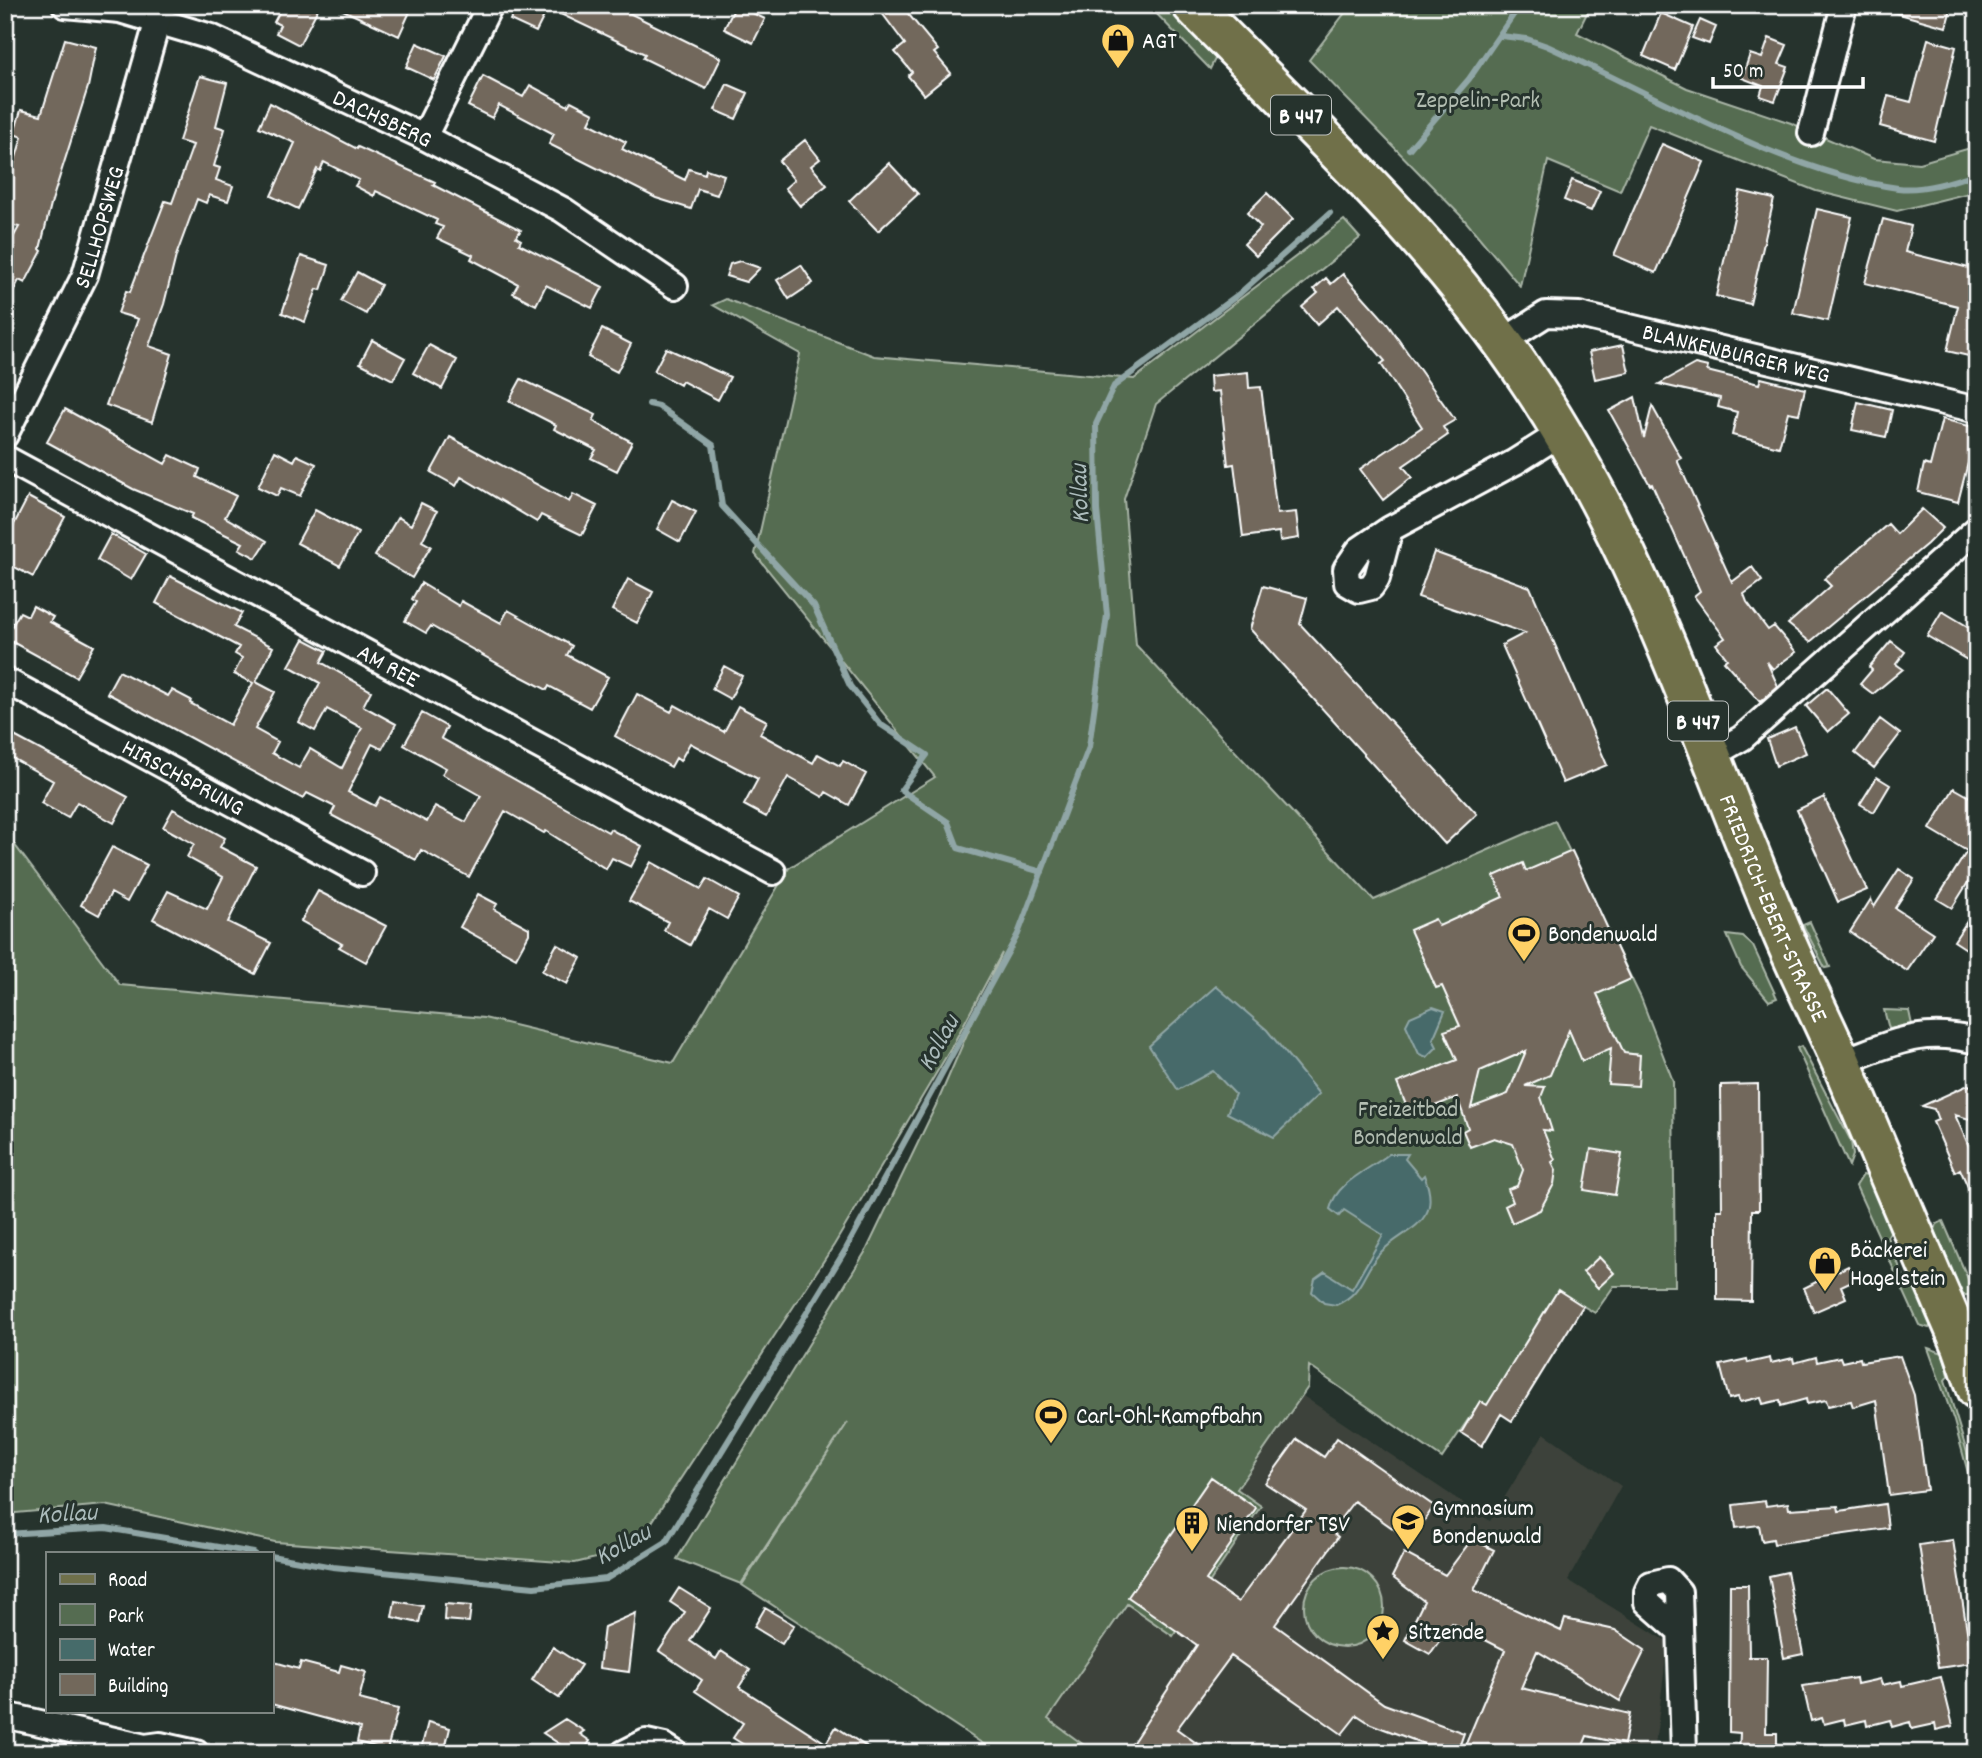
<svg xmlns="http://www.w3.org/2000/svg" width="1982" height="1758" viewBox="0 0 1982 1758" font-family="Dekko,sans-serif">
  <rect width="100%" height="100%" fill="#26332d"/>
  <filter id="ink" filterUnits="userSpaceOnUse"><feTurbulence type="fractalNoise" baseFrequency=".0143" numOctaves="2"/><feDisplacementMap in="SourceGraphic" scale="14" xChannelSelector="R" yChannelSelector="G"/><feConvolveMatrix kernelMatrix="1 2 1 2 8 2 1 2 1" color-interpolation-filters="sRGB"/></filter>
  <g filter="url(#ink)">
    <path fill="#3d433b" d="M1303,1396L1490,1521L1544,1433L1621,1486L1568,1580L1668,1642L1654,1753H1379L1354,1742L1347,1753H1096L1049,1719L1128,1605L1173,1636L1262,1507L1238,1489Z"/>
    <path fill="#556c51" stroke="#aab6a8" stroke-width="2" d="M1148,5H1164L1216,57L1210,69Z
      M1351,5H1591L1577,33L1687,88L1791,123L1874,159L1919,163L1977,146V191L1897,211L1816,191L1649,125L1620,191L1548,161L1520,286L1463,218L1309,60Z
      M1344,220L1360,238L1156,404L1124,499L1136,645L1374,900L1555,821L1641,998L1673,1081L1675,1286H1614L1595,1313L1583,1306L1487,1405L1480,1402L1442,1458L1309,1366L1308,1387L1237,1489L1261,1506L1173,1636L1127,1604L1048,1719L1095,1753H997L742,1585L848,1422L741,1584L677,1559L867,1249L938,1101L1002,953L950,1050L834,1245L650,1525L600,1557L575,1563L275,1542L105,1505L5,1514V832L120,985L484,1018L673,1063L789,868L935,777L755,554L800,354L713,305L726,299L874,356L1134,379Z
      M1810,922L1830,967L1825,968L1803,925Z
      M1727,935L1743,937L1753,946L1777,998L1769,1001L1741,967Z
      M1884,1010L1909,1011L1912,1025L1889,1029Z
      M1801,1046L1851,1141L1853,1155L1849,1166L1797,1048Z
      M1863,1175L1867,1176L1892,1229L1887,1237L1908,1287L1917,1289L1932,1323L1929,1328L1919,1325L1856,1186Z
      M1943,1221L1975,1295H1963L1935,1230L1937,1224Z
      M1928,1348L1943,1353L1949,1375L1945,1380L1969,1459L1977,1461V1506L1954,1421Z
      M1304 1607a40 40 0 1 1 80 0a40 40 0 1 1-80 0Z"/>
    <path fill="#466b6a" stroke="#90a6a6" stroke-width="2" d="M1216,986L1267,1030L1319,1094L1274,1137L1227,1113L1235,1094L1213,1071L1178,1090L1149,1046Z
      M1433,1007L1445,1011L1433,1039L1437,1047L1427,1057L1419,1054L1406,1025L1410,1017Z
      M1389,1154H1408L1405,1159L1421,1178L1424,1175C1444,1224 1407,1226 1381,1252C1361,1273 1365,1292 1336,1305L1324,1303L1312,1292L1315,1279L1325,1272L1352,1289L1383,1235L1344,1210L1339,1216L1330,1209C1336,1182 1369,1170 1389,1154Z"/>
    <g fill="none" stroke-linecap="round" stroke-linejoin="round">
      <path stroke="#90a6a6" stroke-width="6" d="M1501,36L1527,39L1547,46C1655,95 1781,171 1898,188C1922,191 1955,181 1977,173
        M1409,149L1469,79L1520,5
        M649,404L658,406L713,445L722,506L814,606L850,686L880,724L927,755L901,790L948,822L958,848L1042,872
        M5,1534L106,1528L254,1553
        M271,1556L333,1567L534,1587L606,1579L666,1542L846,1249L1018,934L1089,747L1107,615L1097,510L1096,424L1114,386L1239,294L1330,213"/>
    </g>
    <path fill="#72685b" stroke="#fff" stroke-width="2" fill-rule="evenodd" d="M283,5H320L299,45L276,33L280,25L274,22Z
      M332,5H413L399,36Z
      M517,5H613L721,58L706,89L643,58L645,54L548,8L536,32L510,20Z
      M736,5L765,19L753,43L724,29Z
      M876,5H901L938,50L934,53L951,73L924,95L908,76L912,72L895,52L905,44Z
      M1886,5H1952L1946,27L1885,10Z
      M1661,13L1693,27L1675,70L1643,56Z
      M1700,20L1716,27L1709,44L1692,38Z
      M1769,38L1787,45L1779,64L1788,67L1775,101L1760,96L1763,86L1742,78L1750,54L1762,58Z
      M65,39L96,47L88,87L51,204L40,249L42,251L25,283L19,280L5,308V252L19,227L5,224V195L22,137L14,134L21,110L41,115Z
      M1928,39L1956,47L1934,141L1880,126L1888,96L1911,102Z
      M417,43L446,56L434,80L406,67Z
      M200,76L227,83L216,126L225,129L214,166L220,168L216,180L233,186L228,201L209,195L206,203L197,199L176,256L164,304L149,346L172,354L152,422L106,405L138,319L118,313L126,291L130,292L165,201L172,203L193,145L179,141Z
      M483,76L523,97L530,85L568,106L571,101L594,113L589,123L626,142L622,149L685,180L689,169L705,174L706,169L724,175L717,195L698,189L691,209L656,198L549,144L554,134L499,105L492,118L468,106Z
      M727,84L748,93L736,119L715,110Z
      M270,103L357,149L358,147L435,182L433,185L521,230L516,237L521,240L519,244L603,287L592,308L546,285L536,305L513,293L518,284L471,259L473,255L437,238L443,227L435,224L437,220L376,191L374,196L355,186L359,180L324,162L320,171L317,169L298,209L271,196L295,143L259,127Z
      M805,140L820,159L811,166L827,185L800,206L785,188L794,180L779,161Z
      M1662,144L1704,162L1656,273L1614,255Z
      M889,163L918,194L878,231L849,201Z
      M1572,180L1600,191L1591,211L1564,200Z
      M1740,191L1774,199L1750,304L1716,296Z
      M1267,193L1293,219L1256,256L1244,244L1261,227L1247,213Z
      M1817,209L1852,217L1828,321L1793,313Z
      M1883,219L1911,226L1905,252L1977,270V358L1947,351L1958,306L1865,283Z
      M301,256L329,265L321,290L317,289L305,322L282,313Z
      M740,261L760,268L746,282L726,276L730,264Z
      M801,265L813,283L789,299L777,280Z
      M357,272L381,285L366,314L341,301Z
      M1343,274L1386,322L1455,420L1443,427L1448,435L1403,466L1412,477L1383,500L1360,469L1422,427L1381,364L1385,361L1338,306L1317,325L1302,307L1318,293L1314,289L1326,278L1331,284Z
      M602,329L631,344L617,372L588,357Z
      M372,340L405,358L393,380L360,363Z
      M429,345L457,360L442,389L413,373Z
      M1623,345L1629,372L1595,379L1589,352Z
      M666,348L730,377L718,400L682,381L680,385L654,371Z
      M1695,364L1708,367L1707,371L1759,384L1761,378L1805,389L1799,414L1788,412L1779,447L1732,435L1737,412L1718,407L1720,398L1659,384Z
      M1248,372L1249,388L1261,387L1277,514L1296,512L1299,538L1280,541L1279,532L1243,537L1234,464L1228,465L1220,391L1211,392L1210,376Z
      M521,379L596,415L593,421L632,442L617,471L591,458L596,450L554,429L556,425L509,401Z
      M1635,397L1644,438L1652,406L1681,458L1677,460L1732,582L1752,567L1762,581L1744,594L1747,602L1768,630L1774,626L1796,652L1773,669L1767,662L1778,686L1760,702L1724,661L1727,659L1716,644L1725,638L1694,596L1700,591L1652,484L1650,485L1609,411Z
      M1858,402L1892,410L1886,437L1852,430Z
      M65,409L165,464L170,455L200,469L197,477L236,496L225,517L267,541L256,558L239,549L243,543L191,518L193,514L133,489L47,442Z
      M1942,419L1977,428V457L1970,455L1958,502L1918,492L1924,464L1930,466Z
      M450,437L569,502L573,494L597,506L582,535L541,515L537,522L461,477L456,486L431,472Z
      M275,451L294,461L297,455L316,464L300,496L281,488L277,496L258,487Z
      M28,497L65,517L33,577L5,562V542Z
      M672,500L696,512L680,542L657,529Z
      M421,503L437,511L422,541L431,546L412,578L375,556L398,517L411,525Z
      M1922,509L1943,528L1927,544L1810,642L1788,624L1831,586L1824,579L1888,524L1897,534Z
      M315,510L358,533L340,566L297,543Z
      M111,534L146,554L131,580L97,560Z
      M1434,552L1530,587L1607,765L1563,783L1502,645L1525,633L1418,597Z
      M170,576L242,613L234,627L273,647L256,682L275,692L255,729L278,742L272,753L299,768L310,749L342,768L362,728L327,709L315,731L299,722L320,683L289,666L304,639L327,651L321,662L371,691L363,706L396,724L382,749L372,744L348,792L375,806L380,797L427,822L435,806L466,822L481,796L442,774L446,768L404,745L422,713L447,727L441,738L608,832L610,829L642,846L631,867L612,858L606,869L546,831L544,833L505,811L469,877L421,850L416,860L331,815L335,807L307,793L303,799L107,693L119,671L168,696L172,690L191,700L190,703L230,725L253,683L234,674L242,658L235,654L239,647L156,603Z
      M628,579L653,592L637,623L612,610Z
      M421,583L459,606L461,601L501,623L508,610L572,646L567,655L608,677L590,708L549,686L547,690L509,670L431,626L426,633L405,621L416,602L412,599Z
      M1263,586L1307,598L1300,624L1477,814L1445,844L1250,629Z
      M33,606L53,617L50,622L94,646L76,677L5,638L20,612L28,616Z
      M1942,611L1977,632V647L1969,661L1927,636Z
      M1891,641L1905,652L1896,664L1903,669L1873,694L1860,684L1872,670L1869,667Z
      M724,666L742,676L730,699L712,689Z
      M1827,688L1849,714L1828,732L1806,706Z
      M637,694L671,712L675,705L724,732L738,706L767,721L760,734L813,763L818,754L840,766L843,761L866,774L849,805L826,792L823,797L788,777L766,817L744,805L758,779L690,743L680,761L676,758L671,767L615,736Z
      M1880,719L1900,734L1874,768L1855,753Z
      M1795,727L1806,753L1776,766L1767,739Z
      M5,731L128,797L114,823L77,802L68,818L41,803L53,781L5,754Z
      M1877,777L1890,785L1874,812L1860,804Z
      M1954,788L1977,801V868L1952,908L1937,899L1967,851L1930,829Z
      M1824,797L1867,890L1838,902L1797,810Z
      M173,809L225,838L220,847L256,866L228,922L271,943L255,974L153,919L168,891L207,909L223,877L187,857L194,844L163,827Z
      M112,847L147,865L127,902L111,893L99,915L81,905Z
      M1572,851L1631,979L1597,994L1624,1053L1640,1055L1638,1086L1608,1084L1611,1048L1582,1061L1569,1030L1550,1075L1525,1086L1545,1087L1541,1097L1552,1131L1543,1130L1555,1160L1552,1162L1556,1170L1554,1184L1540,1210L1512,1223L1505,1206L1513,1202L1508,1189L1517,1186L1523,1170L1513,1144L1494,1138L1470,1147L1463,1131L1468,1128L1457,1097L1420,1112L1415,1107L1408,1110L1397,1083L1457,1060L1444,1031L1460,1026L1442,986L1436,988L1410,930L1435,919L1439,926L1503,897L1494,876L1523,863L1526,871ZM1526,1051L1508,1094L1471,1108L1480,1071Z
      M651,862L701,889L707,879L739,897L727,919L709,909L690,945L664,930L668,922L629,901Z
      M1899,869L1914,879L1895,908L1933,933L1907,971L1850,932L1871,899L1874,907Z
      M318,891L386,926L366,962L339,947L342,944L301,921Z
      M478,894L497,904L494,909L529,928V934L516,958L460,927Z
      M1977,906V956L1954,941Z
      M557,944L581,958L567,984L542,971Z
      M1758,1084L1759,1210H1752L1751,1301L1717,1300V1210H1722L1721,1085Z
      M1968,1085L1977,1088V1121L1955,1115L1977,1164V1207L1960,1169L1955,1172L1933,1122L1938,1120L1934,1109L1922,1106Z
      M1591,1149L1622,1154L1615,1195L1584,1190Z
      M1599,1257L1614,1273L1598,1288L1583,1272Z
      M1848,1266L1854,1280L1841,1286L1846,1298L1814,1312L1804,1288Z
      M1558,1290L1583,1306L1512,1421L1501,1414L1482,1446L1461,1433L1480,1401L1487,1405Z
      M1900,1356L1914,1395L1927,1490L1889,1495L1876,1400L1853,1407L1851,1401L1828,1406L1826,1400L1807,1404L1806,1399L1781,1406L1780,1400L1763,1404L1761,1397L1740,1402L1738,1397L1729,1399L1720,1365L1747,1359L1748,1363L1770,1358L1771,1363L1793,1358L1794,1363L1816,1357L1817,1362L1840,1357L1842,1362L1860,1358L1861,1362Z
      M1337,1438L1434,1506L1411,1541L1354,1501L1331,1531L1338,1537L1275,1625L1384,1704L1464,1733L1457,1753H1448L1371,1724L1357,1715L1342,1734L1231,1656L1177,1729L1210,1753H1126L1197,1645L1128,1597L1211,1477L1256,1508L1206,1580L1238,1602L1306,1510L1265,1483L1297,1439L1324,1457Z
      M1765,1501L1766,1506L1788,1503L1789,1509L1838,1506L1839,1511L1885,1504L1888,1528L1774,1544L1773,1539L1762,1541L1759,1525L1736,1528L1733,1505Z
      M1472,1539L1494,1550L1474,1590L1561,1631L1565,1619L1615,1630L1645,1650L1620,1701L1537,1651L1521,1688L1630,1714L1624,1744L1587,1736L1580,1753H1479L1465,1746L1505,1650L1452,1623L1430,1654L1405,1640L1424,1601L1392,1577L1404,1553L1445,1575Z
      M1953,1540L1972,1663L1938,1668L1919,1545Z
      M1787,1572L1803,1654L1784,1658L1769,1576Z
      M1730,1585H1748L1749,1657H1767L1766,1733H1777V1753H1739L1740,1733L1729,1732Z
      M679,1588L711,1608L690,1641L716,1659L721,1651L750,1670L739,1687L826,1743L836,1727L876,1753H757L733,1738L743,1723L695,1691L702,1680L659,1651L685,1612L670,1602Z
      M395,1601L423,1606L419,1623L392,1617Z
      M445,1604L471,1606L469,1622L444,1620Z
      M765,1608L794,1625L782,1644L754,1627Z
      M636,1613L629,1672L599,1668L604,1627Z
      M553,1647L581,1665L559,1698L532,1680Z
      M271,1661L299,1669L301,1662L339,1672L341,1665L366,1672L359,1699L398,1709L387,1750L357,1742L360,1728L271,1704Z
      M1941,1677L1953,1726L1936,1730L1935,1724L1912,1729L1910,1722L1892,1727L1890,1720L1867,1726L1866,1720L1845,1725L1844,1719L1824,1724L1822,1718L1811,1721L1803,1686L1856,1678L1857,1684L1880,1679L1882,1685L1901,1681L1902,1686Z
      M565,1719L584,1731L580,1734L590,1741L582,1753H573L543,1733Z
      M428,1722L450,1728L444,1753H420Z"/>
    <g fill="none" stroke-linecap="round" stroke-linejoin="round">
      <g stroke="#fff" stroke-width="30">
        <g id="minor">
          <path id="s1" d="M65,5L120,10L211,37L424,137L563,210L675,286"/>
          <path d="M1811,133L1844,5"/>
          <path d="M424,137L490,5"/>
          <path id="s2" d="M1502,342L1546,314L1579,315L1977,410"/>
          <path id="s3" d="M5,435L85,275L162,6"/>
          <path id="s4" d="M5,458L773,872"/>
          <path d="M1390,529L1377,578L1371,587L1359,590L1347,583L1346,569L1359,550L1390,529L1515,462L1561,433"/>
          <path id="s5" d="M5,680L362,873"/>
          <path d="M1712,755L1742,738L1977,529"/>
          <path d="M1841,1062C1894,1043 1919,1027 1977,1041"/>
          <path d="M1680,1631L1647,1602V1592L1651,1584L1668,1580L1679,1592L1684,1753"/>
          <path d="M5,1715L145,1747L160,1745L196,1753"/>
          <path d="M624,1753L646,1742L664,1746L675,1753"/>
        </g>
      </g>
      <g stroke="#fff" stroke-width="44">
        <g id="primary">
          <path id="s6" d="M1192,5C1311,127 1438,242 1532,385C1643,552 1703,745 1780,928C1799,974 1822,1018 1842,1064C1882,1158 1921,1252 1962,1346L1977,1389"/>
        </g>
      </g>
      <use href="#minor" stroke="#26332d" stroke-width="24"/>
      <use href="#primary" stroke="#6f704a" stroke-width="38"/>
    </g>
  </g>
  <defs>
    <g id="shop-pin" transform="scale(1.75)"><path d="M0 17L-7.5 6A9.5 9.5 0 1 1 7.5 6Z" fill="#ffd166" stroke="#26332d"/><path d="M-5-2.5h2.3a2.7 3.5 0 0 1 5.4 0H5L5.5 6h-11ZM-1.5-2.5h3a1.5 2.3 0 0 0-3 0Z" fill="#111"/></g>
    <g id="stadium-pin" transform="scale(1.75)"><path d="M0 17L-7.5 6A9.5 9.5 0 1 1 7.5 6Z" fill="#ffd166" stroke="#26332d"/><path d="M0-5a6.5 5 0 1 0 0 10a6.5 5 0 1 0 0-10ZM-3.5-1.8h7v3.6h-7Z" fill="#111"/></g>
    <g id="school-pin" transform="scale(1.75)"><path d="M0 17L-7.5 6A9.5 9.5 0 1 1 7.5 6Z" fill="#ffd166" stroke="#26332d"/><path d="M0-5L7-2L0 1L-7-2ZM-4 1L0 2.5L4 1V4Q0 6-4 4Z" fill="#111"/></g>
    <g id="building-pin" transform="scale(1.75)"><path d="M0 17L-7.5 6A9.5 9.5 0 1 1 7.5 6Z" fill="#ffd166" stroke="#26332d"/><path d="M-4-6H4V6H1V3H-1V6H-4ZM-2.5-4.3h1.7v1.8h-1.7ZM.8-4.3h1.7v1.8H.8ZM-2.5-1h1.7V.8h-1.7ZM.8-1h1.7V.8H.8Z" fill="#111"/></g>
    <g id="sight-pin" transform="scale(1.75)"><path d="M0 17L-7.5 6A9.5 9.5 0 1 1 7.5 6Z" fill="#ffd166" stroke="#26332d"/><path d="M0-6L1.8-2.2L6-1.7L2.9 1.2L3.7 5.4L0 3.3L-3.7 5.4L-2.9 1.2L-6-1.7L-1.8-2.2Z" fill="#111"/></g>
  </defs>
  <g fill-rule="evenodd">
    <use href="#shop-pin" x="1118" y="40"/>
    <use href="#stadium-pin" x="1524" y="933"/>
    <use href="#shop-pin" x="1825" y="1263"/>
    <use href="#stadium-pin" x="1051" y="1415"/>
    <use href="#school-pin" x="1408" y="1521"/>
    <use href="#building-pin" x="1192" y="1523"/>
    <use href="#sight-pin" x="1383" y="1631"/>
  </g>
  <g text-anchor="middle" stroke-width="6" stroke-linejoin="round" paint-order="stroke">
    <g fill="#26332d" stroke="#bec2c0" stroke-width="2">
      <rect x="1271" y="95.5" width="60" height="39" rx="5"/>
      <rect x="1668" y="701.5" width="60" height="39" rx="5"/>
    </g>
    <g font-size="23" font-weight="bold" fill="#fff">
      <text x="1301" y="123">B 447</text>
      <text x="1698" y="729">B 447</text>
    </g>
    <g font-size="24" fill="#fff" stroke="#26332d" text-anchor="start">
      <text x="1142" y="48">AGT</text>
      <text x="1548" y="941">Bondenwald</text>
      <text x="1850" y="1257">Bäckerei<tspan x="1850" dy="28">Hagelstein</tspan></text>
      <text x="1076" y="1423">Carl-Ohl-Kampfbahn</text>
      <text x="1432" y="1515">Gymnasium<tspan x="1432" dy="28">Bondenwald</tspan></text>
      <text x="1216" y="1531">Niendorfer TSV</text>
      <text x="1408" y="1639">Sitzende</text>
    </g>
    <g font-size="24" fill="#b2bdb1" stroke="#26332d">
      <text x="1478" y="107">Zeppelin-Park</text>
      <text x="1408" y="1116">Freizeitbad<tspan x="1408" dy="28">Bondenwald</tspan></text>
    </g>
    <g font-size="24" fill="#fff" stroke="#26332d">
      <text dy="8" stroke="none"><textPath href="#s1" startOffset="340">DACHSBERG</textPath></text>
      <text dy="8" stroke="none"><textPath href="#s3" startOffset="229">SELLHOPSWEG</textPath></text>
      <text dy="8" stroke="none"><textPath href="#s2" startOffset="247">BLANKENBURGER WEG</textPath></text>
      <text dy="8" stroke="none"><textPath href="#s4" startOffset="436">AM REE</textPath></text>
      <text dy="8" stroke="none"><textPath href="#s5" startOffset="203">HIRSCHSPRUNG</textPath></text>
      <text dy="8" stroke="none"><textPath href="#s6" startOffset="1088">FRIEDRICH-EBERT-STRASSE</textPath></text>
    </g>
    <g font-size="26" font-style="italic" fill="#acbcbc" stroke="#26332d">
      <text transform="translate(1078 494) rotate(-92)" y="9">Kollau</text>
      <text transform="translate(937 1042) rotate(-61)" y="9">Kollau</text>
      <text transform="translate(67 1512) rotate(-3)" y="9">Kollau</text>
      <text transform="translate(622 1543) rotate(-29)" y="9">Kollau</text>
    </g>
  </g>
  <rect width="1982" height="1758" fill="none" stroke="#26332d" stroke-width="28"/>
  <rect x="14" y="14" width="1954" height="1730" fill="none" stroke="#fff" stroke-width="2.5" filter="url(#ink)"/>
  <rect x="46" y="1552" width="228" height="161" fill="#26332d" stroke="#7d8581" stroke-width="2"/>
  <rect x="60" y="1574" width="35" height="10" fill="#6f704a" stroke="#7d8581" stroke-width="2"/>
  <text x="108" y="1586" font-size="21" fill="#ffffff">Road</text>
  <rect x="60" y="1604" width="35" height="21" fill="#556c51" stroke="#7d8581" stroke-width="2"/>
  <text x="108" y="1622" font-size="21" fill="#ffffff">Park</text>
  <rect x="60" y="1639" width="35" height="21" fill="#466b6a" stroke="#7d8581" stroke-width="2"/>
  <text x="108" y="1656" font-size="21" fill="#ffffff">Water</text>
  <rect x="60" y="1674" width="35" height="21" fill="#72685b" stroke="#7d8581" stroke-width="2"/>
  <text x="108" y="1692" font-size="21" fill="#ffffff">Building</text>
  <path d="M1713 77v10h150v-10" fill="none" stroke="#ffffff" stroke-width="3.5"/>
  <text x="1723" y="77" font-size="21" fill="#ffffff" stroke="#26332d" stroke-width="5" paint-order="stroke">50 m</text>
</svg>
